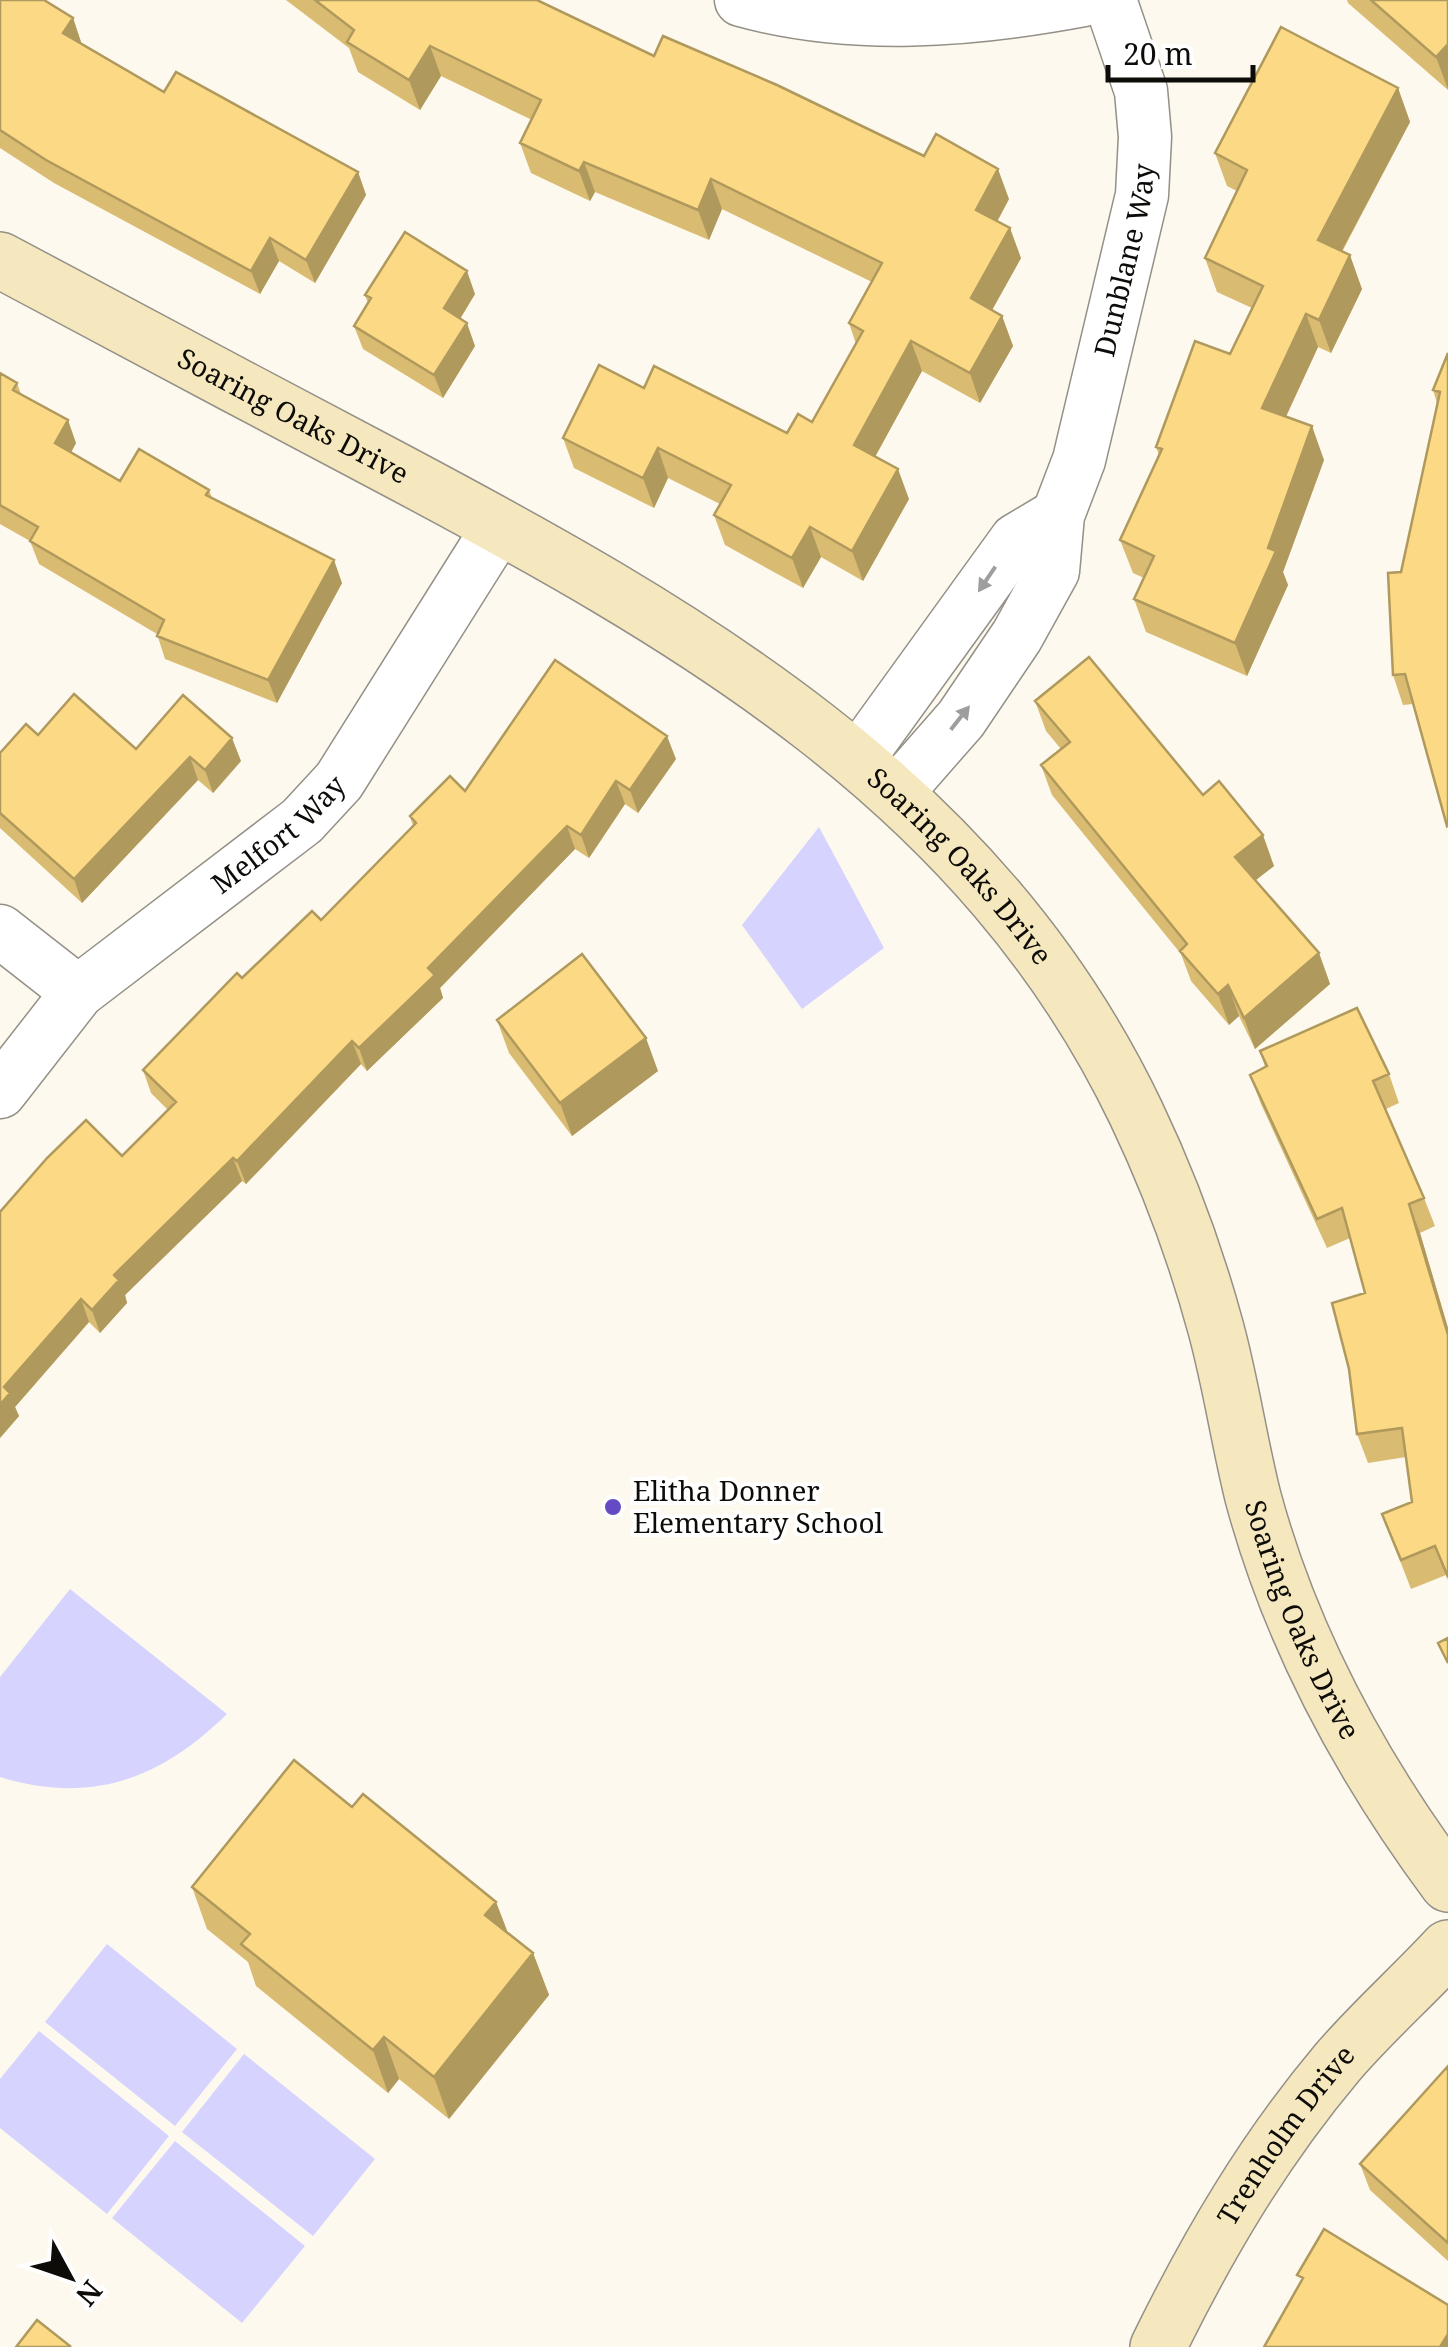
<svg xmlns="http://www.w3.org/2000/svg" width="1448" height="2347" viewBox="0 0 1448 2347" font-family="'Noto Serif',serif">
  <rect width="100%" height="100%" fill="#fdf9ef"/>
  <path fill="#d6d4fe" d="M819,827L884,948L802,1009L742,925Z
    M70,1589L227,1714C161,1779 91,1805 0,1777V1677Z
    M107,1944L237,2049L175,2126L45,2022Z
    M39,2031L169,2136L107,2214L0,2128V2079Z
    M244,2054L375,2159L313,2236L182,2132Z
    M175,2141L305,2246L242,2323L112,2218Z"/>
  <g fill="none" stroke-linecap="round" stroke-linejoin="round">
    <g stroke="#949087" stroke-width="55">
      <g id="street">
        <path d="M741,0C852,31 972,21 1084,0"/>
        <path d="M857,760L1016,540L1058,515"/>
        <path id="s1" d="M897,792L961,719L1017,636L1053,571L1058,515L1079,460L1142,195L1145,137L1141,91L1110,0"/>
        <path d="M0,931L78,992"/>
        <path id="s2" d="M0,1092L78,992L302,821L339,781L500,525"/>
      </g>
    </g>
    <g stroke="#949087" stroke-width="58">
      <g id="secondary">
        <path id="s3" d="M0,260C129,329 257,397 386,465C688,625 982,791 1136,1113C1169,1182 1196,1255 1216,1329C1231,1384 1239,1441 1253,1497C1291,1638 1361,1767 1448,1884"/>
        <path id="s4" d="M1158,2347C1208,2245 1263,2151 1337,2063C1371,2023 1412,1987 1448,1948"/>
      </g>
    </g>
    <use href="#street" stroke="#fff" stroke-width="52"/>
    <use href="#secondary" stroke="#f6e8be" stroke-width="55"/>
  </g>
  <path fill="#d9bb72" d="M0,0L73,18L81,42L80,43L164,92L358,172L366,195L315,283L279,261L260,294L54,183L0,148Z
    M286,0H537L654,56L1009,199L997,222L1021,258L992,310L1002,316L1013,346L980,403L922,371L875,457L909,499L863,581L821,557L803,588L725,545L714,515L720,504L668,478L654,508L574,468L563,438L644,388L787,433L812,422L856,344L849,323L872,282L722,209L709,240L595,192L590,201L531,173L520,143L532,120L441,76L420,110L358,72L349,48Z
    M1347,0H1448V90L1348,3Z
    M1398,88L1410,122L1342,252L1362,289L1331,353L1318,347L1286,417L1324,460L1283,572L1288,585L1247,676L1146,632L1134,599L1144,578L1133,573L1120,540L1159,455L1156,447L1230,354L1252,308L1217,292L1205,258L1237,191L1227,186L1215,153Z
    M475,294L460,319L475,346L443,398L363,349L354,326L368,303L365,295Z
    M1448,353V828L1413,704L1403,705L1393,675L1401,572L1437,403L1433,390Z
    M0,373L17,383L21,394L76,443L71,452L120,481L209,490L212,498L342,583L277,703L165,659L157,634L39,564L30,541L0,524Z
    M1035,701L1203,795L1274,866L1255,880L1319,953L1330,984L1255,1049L1239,1016L1229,1025L1191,981L1181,954L1052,795L1041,765L1061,749L1046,731Z
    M38,735L136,749L241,761L213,793L198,780L82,903L0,828V753Z
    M676,759L638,813L625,804L589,858L575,849L440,988L443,998L367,1071L361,1064L246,1184L242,1181L125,1295L127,1303L100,1333L89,1322L15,1407L19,1416L0,1438V1212L122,1156L168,1110L151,1093L143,1070L242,978L321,920L413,826L410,816L465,791Z
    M497,1020L658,1071L572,1136L509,1053Z
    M1260,1051L1389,1074L1399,1103L1386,1109L1424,1198L1435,1226L1420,1233L1448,1328V1580L1446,1575L1411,1589L1382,1514L1412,1502L1406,1457L1368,1463L1357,1434L1365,1293L1350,1238L1327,1248L1261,1104L1250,1075L1265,1067Z
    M352,1807L496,1902L508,1933L533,1953L549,1995L449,2119L399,2079L388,2093L256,1986L248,1962L207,1929L192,1887Z
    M1448,2066V2261L1370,2190L1360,2164Z"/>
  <path fill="#b0995d" d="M73,18L81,42L71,56L63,33Z
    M1448,44V89L1436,57Z
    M430,46L441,76L420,110L409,80Z
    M1398,88L1410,122L1330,273L1318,240Z
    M584,162L595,192L590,201L579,171Z
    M998,169L1009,199L987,240L976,210Z
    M358,172L366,195L315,283L306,260Z
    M711,179L722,209L709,240L698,210Z
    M1010,228L1021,258L982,328L971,298Z
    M270,238L279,261L260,294L251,271Z
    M1350,255L1362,289L1331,353L1319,320Z
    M467,271L475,294L452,332L444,308Z
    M1306,314L1318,347L1274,442L1262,408Z
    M1002,316L1013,346L980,403L970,373Z
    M467,323L475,346L443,398L434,375Z
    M911,341L922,371L865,475L854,445Z
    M68,420L76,443L64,466L55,443Z
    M1312,426L1324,460L1283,572L1288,585L1247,676L1235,643Z
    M658,448L668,478L654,508L643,478Z
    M898,469L909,499L863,581L852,551Z
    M810,527L821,557L803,588L792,558Z
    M334,560L342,583L277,703L268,680Z
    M667,736L676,759L638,813L630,790Z
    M232,738L241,761L213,793L205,770Z
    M190,757L198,780L82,903L74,879Z
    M616,781L625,804L589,858L581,835Z
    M567,826L575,849L440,988L443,998L367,1071L359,1048L428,968Z
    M1263,835L1274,866L1246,888L1235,857Z
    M1319,953L1330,984L1255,1049L1244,1018Z
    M1228,985L1239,1016L1229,1025L1218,994Z
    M646,1038L658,1071L572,1136L560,1103Z
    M352,1041L361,1064L246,1184L237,1161Z
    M233,1158L242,1181L125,1295L127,1303L100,1333L92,1310L114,1275Z
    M1409,1204L1420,1233L1448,1328V1335Z
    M81,1299L89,1322L15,1407L19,1416L0,1438V1405L4,1387Z
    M496,1902L512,1944L485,1915Z
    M533,1953L549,1995L449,2119L434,2077Z
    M384,2037L399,2079L388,2093L373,2050Z
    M1448,2334V2347H1440Z"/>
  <path fill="#fcda85" stroke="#b0995d" stroke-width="2.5" d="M0,0H44L73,18L63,33L164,92L176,72L358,172L306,260L270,238L251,271L46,160L0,130Z
    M315,0H537L654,56L663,36L777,85L924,156L936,134L998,169L976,210L1010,228L971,298L1002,316L970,373L911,341L854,445L898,469L852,551L810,527L792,558L714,515L731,485L658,448L643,478L563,438L599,365L644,388L654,366L787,433L798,414L812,422L863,331L849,323L882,263L711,179L698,210L584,162L579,171L520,143L541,100L430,46L409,80L347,42L354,30Z
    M1371,0H1448V44L1436,57Z
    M1281,27L1398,88L1318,240L1350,255L1319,320L1306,314L1262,408L1312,426L1268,548L1276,551L1235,643L1134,599L1154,556L1120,540L1162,449L1156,447L1195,341L1230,354L1263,286L1205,258L1247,170L1215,153Z
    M405,232L467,271L444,308L467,323L434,375L354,326L371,298L365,295Z
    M1448,353V825L1447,826L1405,674L1393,675L1388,573L1401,572L1440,392L1433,390Z
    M0,373L17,383L13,390L68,420L55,443L120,481L139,449L209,490L206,495L334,560L268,680L157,636L164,620L30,541L38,527L0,505Z
    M1089,657L1203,795L1219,781L1263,835L1235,857L1319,953L1244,1018L1228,985L1218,994L1180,951L1187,944L1041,765L1070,742L1035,701Z
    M555,660L667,736L630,790L616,781L581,835L567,826L428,968L435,975L359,1048L352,1041L237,1161L233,1158L114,1275L119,1280L92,1310L81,1299L4,1387L10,1393L0,1405V1212L47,1158L86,1120L122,1156L176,1102L143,1070L237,973L242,978L312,911L321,920L416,823L410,816L450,776L465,791Z
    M74,694L136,749L183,695L232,738L205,770L190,757L74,879L0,813V753L26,724L38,735Z
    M582,954L646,1038L560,1103L497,1020Z
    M1357,1008L1389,1074L1373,1081L1424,1198L1409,1204L1448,1335V1577L1435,1546L1401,1560L1382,1514L1412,1502L1402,1428L1357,1434L1349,1369L1332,1303L1365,1293L1342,1208L1317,1219L1250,1075L1267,1066L1260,1051Z
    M1448,1638V1663L1438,1643Z
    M294,1760L352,1807L363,1794L496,1902L485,1915L533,1953L434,2077L384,2037L373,2050L241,1944L250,1934L192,1887Z
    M1448,2066V2243L1360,2164Z
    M1324,2229L1448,2305V2334L1440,2347H1264L1303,2278L1297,2275Z
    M37,2320L70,2346L69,2347H16Z"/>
  <defs><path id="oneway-solid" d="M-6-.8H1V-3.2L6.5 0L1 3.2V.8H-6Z" transform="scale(2.5)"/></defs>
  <g fill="#9e9e9d">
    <use href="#oneway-solid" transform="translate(987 579) rotate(124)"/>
    <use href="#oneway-solid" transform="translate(960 718) rotate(-52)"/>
  </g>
  <circle fill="#644bc4" stroke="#fff" stroke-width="4" cx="613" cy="1507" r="10"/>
  <g text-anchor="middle" stroke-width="8" stroke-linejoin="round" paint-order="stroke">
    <g font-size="28" fill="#0d0c09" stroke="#fff">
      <text dy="10" stroke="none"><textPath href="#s1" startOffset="592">Dunblane Way</textPath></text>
      <text dy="10" stroke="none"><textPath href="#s3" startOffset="332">Soaring Oaks Drive</textPath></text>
      <text dy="10" stroke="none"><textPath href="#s2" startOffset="382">Melfort Way</textPath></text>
      <text dy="10" stroke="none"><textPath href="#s3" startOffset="1142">Soaring Oaks Drive</textPath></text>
      <text dy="10" stroke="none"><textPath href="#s3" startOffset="1982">Soaring Oaks Drive</textPath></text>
      <text dy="10" stroke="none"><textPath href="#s4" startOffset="248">Trenholm Drive</textPath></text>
    </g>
    <g font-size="28" fill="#0d0c09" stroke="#fff" text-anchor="start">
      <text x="633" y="1501">Elitha Donner<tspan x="633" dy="32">Elementary School</tspan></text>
    </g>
  </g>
  <g transform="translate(70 2277) rotate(130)" stroke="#ffffff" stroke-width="8" paint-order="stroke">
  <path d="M0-8L18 38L0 25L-18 38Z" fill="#0d0c09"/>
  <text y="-15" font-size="28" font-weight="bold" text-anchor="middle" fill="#0d0c09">N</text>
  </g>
  <path d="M1108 65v15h145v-15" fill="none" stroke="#0d0c09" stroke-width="5"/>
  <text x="1123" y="65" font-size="30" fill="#0d0c09" stroke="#ffffff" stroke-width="8" paint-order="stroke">20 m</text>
</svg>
